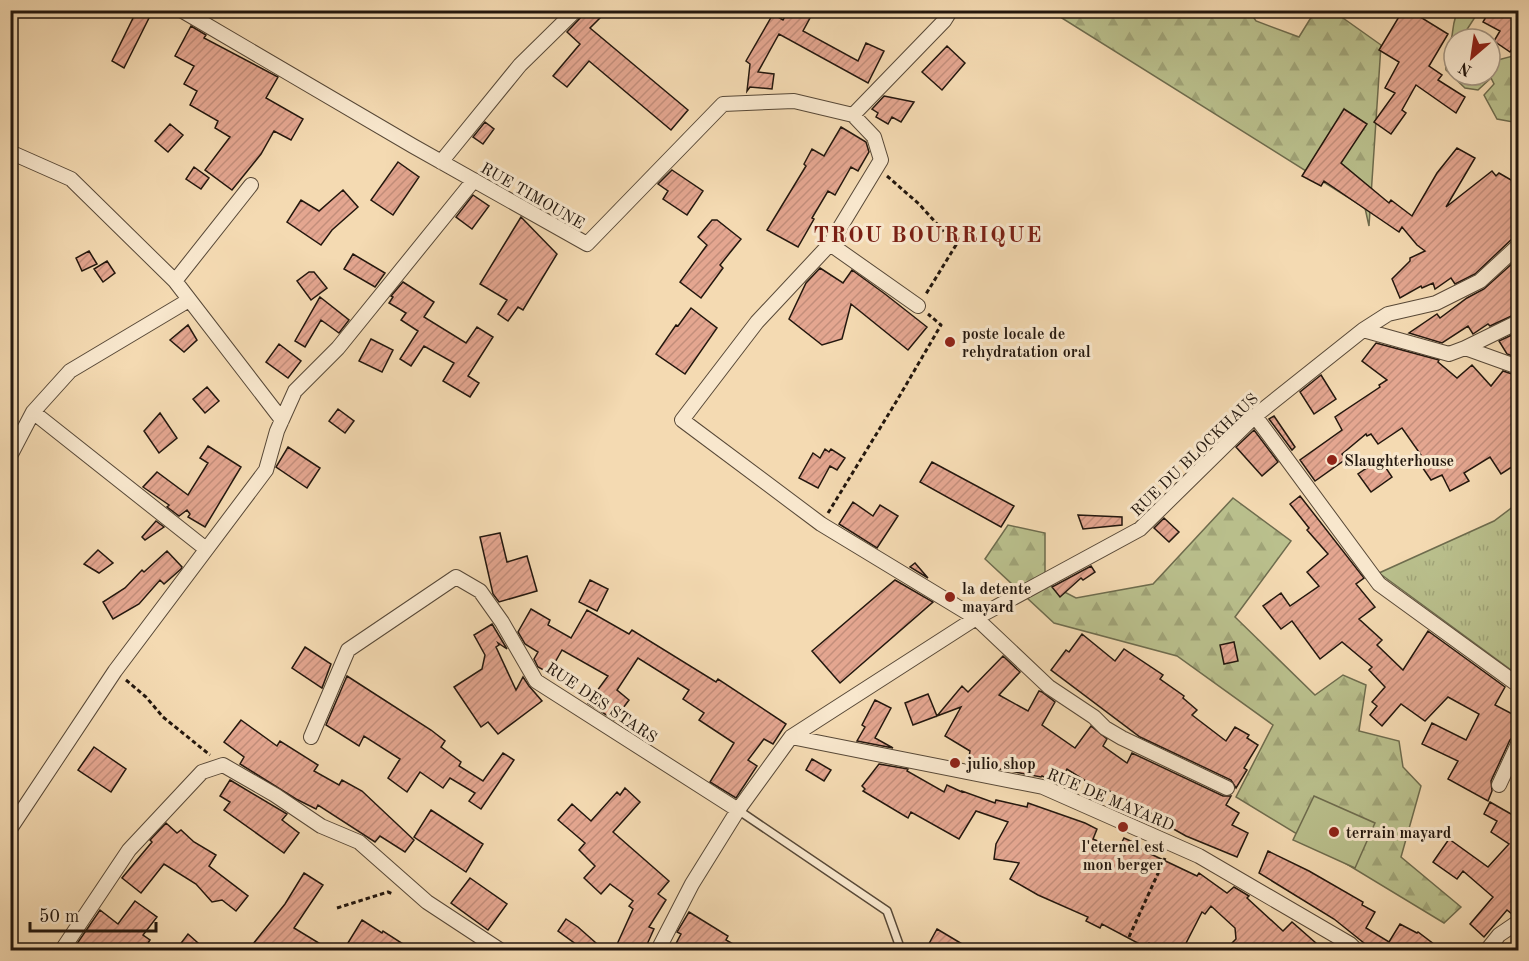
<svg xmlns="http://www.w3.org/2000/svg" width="1529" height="961" viewBox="0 0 1529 961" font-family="'Old Standard TT',serif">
  <defs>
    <pattern id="grass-tufts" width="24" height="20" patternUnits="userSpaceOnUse" patternTransform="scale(1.5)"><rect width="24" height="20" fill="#bac08d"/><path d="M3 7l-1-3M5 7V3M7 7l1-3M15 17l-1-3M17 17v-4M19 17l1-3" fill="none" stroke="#a0a478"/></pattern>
    <pattern id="forest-firs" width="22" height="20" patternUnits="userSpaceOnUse" patternTransform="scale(1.5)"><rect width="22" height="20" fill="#bac08d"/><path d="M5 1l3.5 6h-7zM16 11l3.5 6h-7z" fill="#a0a478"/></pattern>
    <pattern id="building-hatch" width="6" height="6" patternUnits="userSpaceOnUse" patternTransform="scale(1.5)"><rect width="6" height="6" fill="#e4a690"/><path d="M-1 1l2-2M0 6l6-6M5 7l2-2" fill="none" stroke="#c38e7b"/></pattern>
  </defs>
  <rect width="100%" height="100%" fill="#f4dab2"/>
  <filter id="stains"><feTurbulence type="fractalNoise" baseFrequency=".00333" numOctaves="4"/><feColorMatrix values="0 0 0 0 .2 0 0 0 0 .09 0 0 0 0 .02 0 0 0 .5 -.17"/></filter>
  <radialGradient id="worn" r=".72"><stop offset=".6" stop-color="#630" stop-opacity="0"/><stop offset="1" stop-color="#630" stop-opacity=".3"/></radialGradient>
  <path fill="url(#grass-tufts)" stroke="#6e6c4e" stroke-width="1.5" d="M1518,503V675L1379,573L1494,521Z"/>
  <path fill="url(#forest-firs)" stroke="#6e6c4e" stroke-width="1.5" d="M1049,10L1249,11L1256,21L1299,37L1315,11H1333L1381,45L1369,226L1365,208Z
    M1459,10L1479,11L1466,31L1473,39H1454V75H1490V62L1517,55L1518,48V115L1513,122L1497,119L1484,95L1494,84L1491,78L1478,90L1465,88L1446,70C1445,58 1448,51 1451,40C1454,30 1452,20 1459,10Z
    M1233,498L1291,541L1235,617L1315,695L1343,675L1366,685L1359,731L1399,741L1403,767L1421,786L1401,857L1461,907L1444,923L1236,797L1273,725L1177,656L1054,623L985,559L1008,525L1045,533V582L1076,598L1153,584Z"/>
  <path fill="#bac08d" stroke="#6e6c4e" stroke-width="1.5" d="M1314,796L1375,823L1355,868L1293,840Z"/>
  <path fill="url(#building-hatch)" stroke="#23170e" stroke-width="1.5" d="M137,10H153L124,68L112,61Z
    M585,10H592L600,18L590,28L688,110L671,130L589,61L567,87L553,76L580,44L567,32L582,16Z
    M789,10H797L810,18L803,31L858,61L866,43L884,51L868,83L779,34L758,72L774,74L772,89L750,87L747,91L750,64L746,61L773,14L783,20Z
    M1403,10H1409L1448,34L1429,66L1442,75L1438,80L1465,97L1456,113L1416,85L1402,110L1406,113L1391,134L1374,122L1395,93L1385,88L1399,62L1379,50Z
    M1490,10H1501L1518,20V39L1510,52L1494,41L1500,31L1483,22Z
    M191,26L206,35L204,38L278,77L266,98L303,119L291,140L274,131L261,154L232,190L205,170L230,137L215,128L218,121L190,105L197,91L184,84L194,66L175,56Z
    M947,46L965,63L942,90L922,72Z
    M884,96L914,102L901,122L892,117L888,124L876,117L878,113L872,109Z
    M1344,109L1367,124L1341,163L1389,203L1391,200L1412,216L1437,173L1457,148L1475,158L1446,207L1492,171L1496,176L1499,173L1518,184V207L1512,211L1518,223V237L1512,239L1475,274L1455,284L1451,278L1435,289L1433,283L1422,288L1421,286L1400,298L1392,279L1410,261V258L1425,251L1417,245L1402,227L1399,232L1324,181L1321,186L1302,176Z
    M485,122L494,129L483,144L473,137Z
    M170,124L183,135L168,152L155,141Z
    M841,127L866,142L869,152L858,171L851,167L835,195L828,191L812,218L814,219L798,247L767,230L806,166L804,164L812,149L824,156Z
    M398,162L419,177L393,215L371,200Z
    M194,167L209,178L201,189L186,179Z
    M672,170L703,191L687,215L663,199L668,191L658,184Z
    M343,190L358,207L332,230L321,245L287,222L301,200L319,211Z
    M473,195L489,206L472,229L456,217Z
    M521,217L557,254L523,310L518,307L508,321L498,314L507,300L480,284Z
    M712,220H717L741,239L720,265L723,268L701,298L680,282L707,245L698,237Z
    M89,251L97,264L82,271L76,258Z
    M353,254L385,273L375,287L344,269Z
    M107,261L115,273L103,282L94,269Z
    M1514,262L1518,270V313L1490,326L1488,324L1473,334L1468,326L1442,343L1409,333L1437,314L1440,318L1467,298L1484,289Z
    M820,268L843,283L852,270L885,294L927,327L908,350L851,304L842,339L822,345L789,319L806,283Z
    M309,272H314L327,288L311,300L297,281Z
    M403,282L434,302L424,317L466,343L477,327L493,337L468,376L479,383L470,397L443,381L454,363L424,346L411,366L400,359L418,331L401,320L406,313L389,303L393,297L391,296Z
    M320,297L349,320L339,333L321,320L305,347L295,341Z
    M691,308L717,328L685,374L656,354L676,325L678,326Z
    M188,325L197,340L184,352L170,340Z
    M1518,332V358L1507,354L1499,341Z
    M371,339L393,350L382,372L359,361Z
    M1376,343L1439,360L1438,362L1457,378L1472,365L1491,386L1503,371L1518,376V463L1501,474L1490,457L1464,473L1469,481L1450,491L1442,475L1431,480L1416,458L1421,455L1402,428L1378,444L1371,434L1367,436L1366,434L1342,454L1346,459L1315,481L1300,460L1342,430L1335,417L1380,387L1379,385L1387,380L1362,361Z
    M279,344L301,361L288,378L266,362Z
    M1321,375L1336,399L1314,414L1300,392Z
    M207,387L219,401L205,413L193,399Z
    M338,409L354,421L345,433L329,421Z
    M160,413L177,438L159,453L144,431Z
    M1274,416L1295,447L1292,450L1269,419Z
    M1254,430L1278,462L1262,476L1236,447Z
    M208,446L241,467L205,527L188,517L190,514L187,510L179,516L167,507L169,505L143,487L157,472L188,495L208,463L200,458Z
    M288,447L320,468L307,488L276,467Z
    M825,449L829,452L831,449L845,458L837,470L830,466L818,488L799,478L813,453L820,458Z
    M1380,459L1392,477L1371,492L1358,474Z
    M932,462L1014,506L1001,527L920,482Z
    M1300,496L1364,578L1356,584L1375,607L1359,619L1382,640L1377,645L1403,670L1428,631L1505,687L1495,705L1518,717V732L1510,740L1491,781L1492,791L1488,801L1448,779L1458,761L1422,744L1432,723L1466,740L1479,714L1448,697L1425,721L1401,704L1382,726L1370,715L1377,706L1372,702L1385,687L1369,670L1372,667L1342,642L1320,659L1292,621L1281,629L1263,606L1281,593L1290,606L1319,586L1307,572L1328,554L1307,530L1309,528L1290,504Z
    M853,502L873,516L880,505L898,516L877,548L839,524Z
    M1078,515L1122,517V525L1083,529Z
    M1164,518L1179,532L1169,542L1154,528Z
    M156,521L164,527L145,540L142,537Z
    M500,533L507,562L527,556L537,591L499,602L493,594L480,537Z
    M98,550L113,563L99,573L84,564Z
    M167,551L182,567L181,569L164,584L160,580L139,604L113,619L103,602L125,588L142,570L144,572Z
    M915,563L928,578L910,567Z
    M1091,566L1095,572L1083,580L1081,578L1060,597L1052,587Z
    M590,580L608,589L597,611L579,602Z
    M895,580L933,602L840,683L812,651Z
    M531,609L550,620L548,625L571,638L587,610L629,634L632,630L716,682L718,679L786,724L773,744L764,739L748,760L757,766L736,798L710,782L734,743L699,720L704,713L683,699L689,690L638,658L617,690L629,700L614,720L588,703L608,676L562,650L549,673L538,667L534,659L538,652L525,644L518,632Z
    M492,624L507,649L498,643L499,645L496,647L516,690L523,677L529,686L542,701L498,734L488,722L481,727L454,687L482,669L485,655L474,635Z
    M1082,634L1115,661L1124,649L1163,675L1160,679L1184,696L1183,698L1197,710L1192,715L1226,741L1235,727L1249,735L1247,738L1258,745L1244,768L1247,770L1236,788L1231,780L1140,737L1051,670L1066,650L1069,652Z
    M1234,642L1238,661L1224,664L1220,645Z
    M305,647L331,664L322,688L292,668Z
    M1003,656L1020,672L999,695L1028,711L1039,691L1042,692L1055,702L1042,725L1075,748L1091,726L1107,739L1103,746L1127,763L1132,753L1223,796H1231L1226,805L1239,813L1232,825L1248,833L1237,857L1186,836L1159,821L1161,818L1102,787L1100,790L1067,769L1059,784L1042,776L1041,777L968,763L970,751L945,736L961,707L913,725L905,703L928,694L937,716L962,686L968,692Z
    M347,676L431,730L445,741L441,747L461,762L459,766L483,781L503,753L514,760L481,809L469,801L475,793L450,778L443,788L420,772L407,792L388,778L400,759L364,736L359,746L326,725Z
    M875,700L891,708L875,738L893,748L857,741L865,727L862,725Z
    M241,720L277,746L280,741L318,765L314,771L339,785L342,780L362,791L414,840L405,852L380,836L375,842L318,805L316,809L296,799L240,764L244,757L224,742Z
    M94,747L126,769L111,792L78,770Z
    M812,759L831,770L824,781L806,770Z
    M879,764L908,769L907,771L944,792L947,785L962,792V791L995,803L996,800L1027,807L1028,803L1085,823L1097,829L1093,839L1118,850L1124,838L1137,844L1136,847L1197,876L1199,873L1227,893L1234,887L1249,896L1247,898L1283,931L1292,922L1325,951H1224L1236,939L1235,928L1211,906L1205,914L1202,912L1182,951H1163L1149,943L1147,948L1102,924L1100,928L1086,921L1088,917L1038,895L1010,879L1019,863L994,859L996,844L1008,822L976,811L959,839L911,812L908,818L863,791L865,789L862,786Z
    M230,780L287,814L282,820L299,833L284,853L224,810L230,802L220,796Z
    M625,788L640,802L613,832L669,881L658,894L666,900L649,927L654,929L644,951H614L633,909L629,906L633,901L610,884L601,894L584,878L595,866L579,850L585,843L558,820L572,804L591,821L617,792L620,795Z
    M1490,802L1518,818V879L1512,886L1518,891V913L1513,915L1507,910L1484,937L1470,924L1493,897L1463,871L1457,879L1433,862L1449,839L1488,867L1509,844L1491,832L1497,821L1484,814Z
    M431,810L483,844L466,872L414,837Z
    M166,823L177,833L181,830L194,842L216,855L209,866L248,896L236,911L222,900L212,902L196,884L164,864L141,893L122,878L152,842L150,840Z
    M1268,851L1309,871L1363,902L1362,905L1375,912L1366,928L1389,942L1400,924L1417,933L1418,932L1443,951H1374L1334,919L1259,873Z
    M304,873L323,885L294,928L332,951H261L253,944L285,904Z
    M470,878L507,904L488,930L451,903Z
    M135,901L157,917L143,935L150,940L143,951H72L100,910L118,924Z
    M689,912L728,936L726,940L745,951H672L681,934L677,932Z
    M566,919L578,927L605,951H572L577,945L558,931Z
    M362,920L382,933L383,931L414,951H343Z
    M937,929L974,951H925Z
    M188,934L207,951H175Z"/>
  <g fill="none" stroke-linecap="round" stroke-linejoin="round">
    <g stroke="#574837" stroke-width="10">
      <path id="service" d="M738,810L887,911L901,950"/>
    </g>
    <g stroke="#574837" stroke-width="16">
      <path id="minor" d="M181,10L413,146L587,244L723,104L794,101L853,115L944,21L951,10
        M853,115L874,137L881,160L830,244L757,322L682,420L821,524L976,618L1049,687L1094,717L1105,728L1122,738L1227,788
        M10,152L71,179L175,281L282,420
        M441,162L520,65L576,10
        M830,244L918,306
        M175,281L251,185
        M1363,330L1449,354L1465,348L1518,367
        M1465,348L1518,322
        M33,412L206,549
        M1255,416L1379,584L1518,685
        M10,456L33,412L70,371L189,300
        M311,737L348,650L456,577L480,591L502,622L536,681L738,810
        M791,737L1043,787L1199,856L1350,944L1356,950
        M1499,785L1518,744
        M10,829L115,671L266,470L277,431L295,391L338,348L474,180
        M62,950L129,850L202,772L223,765L275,795L321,826L359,842L427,902L500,950
        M658,950L692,884L738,810L791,737L976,618L1140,529L1255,416L1363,330L1388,314L1436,303L1480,281L1518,246
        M1487,950L1499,935L1518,922"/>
    </g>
    <path stroke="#23170e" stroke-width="3" stroke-dasharray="4.5 3" stroke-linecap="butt" d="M887,176L919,204L956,245L926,294
      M828,513L896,402L941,325L928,314
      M126,680L146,697L163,717L210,755
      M337,908L388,892L393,894
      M1129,937L1165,858"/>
    <use href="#service" stroke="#f8e7cd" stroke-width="7"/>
    <use href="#minor" stroke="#f8e7cd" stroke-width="14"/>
  </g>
  <g fill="#8f2418" stroke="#f8e7cd" stroke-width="2">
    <circle cx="950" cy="342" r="6"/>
    <circle cx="1332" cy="460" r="6"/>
    <circle cx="950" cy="597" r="6"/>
    <circle cx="955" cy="763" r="6"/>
    <circle cx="1123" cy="827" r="6"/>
    <circle cx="1334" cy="832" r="6"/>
  </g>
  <g text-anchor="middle" stroke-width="6" stroke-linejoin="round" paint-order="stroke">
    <g font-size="16" fill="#23170e" stroke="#f8e7cd">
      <text transform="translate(533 195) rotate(30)" y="6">RUE TIMOUNE</text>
      <text transform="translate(1194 454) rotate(-44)" y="6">RUE DU BLOCKHAUS</text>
      <text transform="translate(602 702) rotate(34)" y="6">RUE DES STARS</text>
      <text transform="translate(1111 799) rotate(23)" y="6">RUE DE MAYARD</text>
    </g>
    <g font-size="16" font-weight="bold" fill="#23170e" stroke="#f8e7cd" text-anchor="start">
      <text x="962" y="339">poste locale de<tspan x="962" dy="18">rehydratation oral</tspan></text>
      <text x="1344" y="466">Slaughterhouse</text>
      <text x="962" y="594">la detente<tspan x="962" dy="18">mayard</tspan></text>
      <text x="967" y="769">julio shop</text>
      <text x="1346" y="838">terrain mayard</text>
      <text x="1123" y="852" text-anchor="middle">l'eternel est<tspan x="1123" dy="18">mon berger</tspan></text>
    </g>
    <g font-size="22" font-weight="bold" letter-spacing="1.5" fill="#7a1f14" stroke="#f8e7cd">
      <text x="928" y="242">TROU BOURRIQUE</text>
    </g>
  </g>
  <rect width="1529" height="961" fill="none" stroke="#f4dab2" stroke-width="36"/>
  <rect x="12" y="12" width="1505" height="937" fill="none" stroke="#23170e" stroke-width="3"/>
  <rect x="18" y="18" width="1493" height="925" fill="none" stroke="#23170e" stroke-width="1.5"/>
  <g transform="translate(1472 57) rotate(209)"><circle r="28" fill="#f8e7cd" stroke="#a39481" stroke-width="1.5"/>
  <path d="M0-4.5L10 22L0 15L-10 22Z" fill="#8f2418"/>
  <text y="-9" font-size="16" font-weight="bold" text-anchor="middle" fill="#23170e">N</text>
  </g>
  <path d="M30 922v9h126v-9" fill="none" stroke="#23170e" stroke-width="3"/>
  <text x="39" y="922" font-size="18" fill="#23170e" stroke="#f8e7cd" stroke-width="4.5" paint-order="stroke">50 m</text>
  <rect width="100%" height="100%" filter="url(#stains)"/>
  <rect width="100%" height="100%" fill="url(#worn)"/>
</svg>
